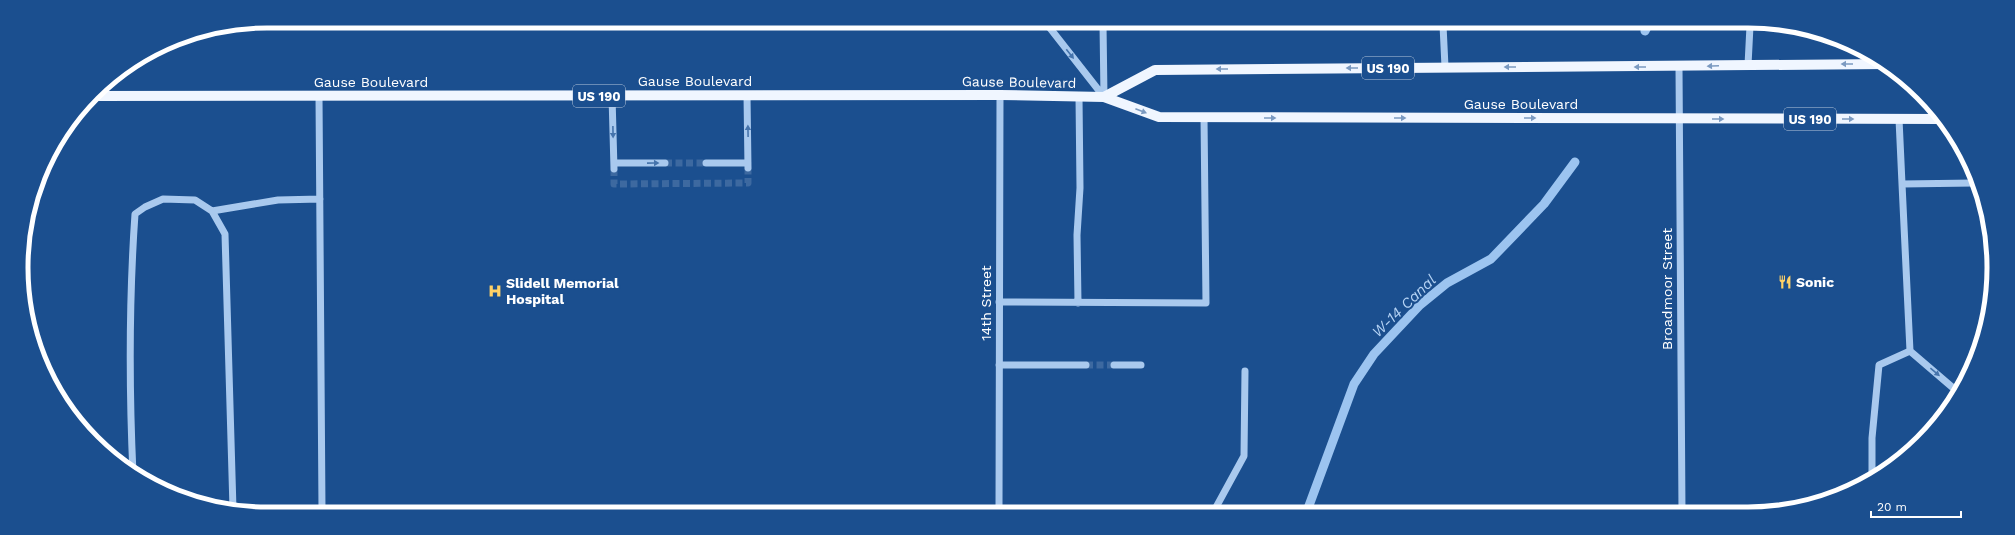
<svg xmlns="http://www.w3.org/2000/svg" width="2015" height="535" viewBox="0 0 2015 535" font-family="'Work Sans',sans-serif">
  <rect width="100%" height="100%" fill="#1b4f8f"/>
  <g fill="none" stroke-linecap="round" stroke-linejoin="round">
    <path stroke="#9cc4f0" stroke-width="9" d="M1645,31L1648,25
      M1307,511L1354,384L1374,354L1420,305L1447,283L1491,259L1544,204L1575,162"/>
    <path stroke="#3d69a0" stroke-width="7" stroke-dasharray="7 3.5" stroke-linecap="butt" d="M665,163H706
      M614,169V184L748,183V168
      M1086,365H1114"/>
    <path stroke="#a9c9ee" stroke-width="7" d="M1046,23L1104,97
      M1103,24L1104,97
      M1443,25L1445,67
      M1748,65L1750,26
      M1679,67L1682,512
      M747,95L748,168
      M319,96L322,509
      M612,96L614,169
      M1899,119L1902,184L1974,183
      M614,163H665
      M706,163H748
      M212,211L278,200L320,199
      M999,302L1206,303L1204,117
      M1078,303L1077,235L1080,188L1079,97
      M1910,351L1952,387L1962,388
      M999,365H1086
      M1114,365H1141
      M133,474C129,387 129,300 135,214L145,207L163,199L195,200L212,211L225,234L233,509
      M1872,477V438L1879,365L1910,351L1902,184
      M999,511L1000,95
      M1214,511L1244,456L1245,371"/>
    <path stroke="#f0f6ff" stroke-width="10" d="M94,96L1000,95L1104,97L1159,117L1941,119
      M1104,97L1155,70L1886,64"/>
  </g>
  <defs><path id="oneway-solid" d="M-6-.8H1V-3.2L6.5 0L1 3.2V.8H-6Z"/></defs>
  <g fill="#4674ac">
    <use href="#oneway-solid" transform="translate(1070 54) rotate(52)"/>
    <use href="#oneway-solid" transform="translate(748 131) rotate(-91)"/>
    <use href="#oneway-solid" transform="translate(613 132) rotate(89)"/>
    <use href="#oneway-solid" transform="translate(653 163) rotate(-1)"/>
    <use href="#oneway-solid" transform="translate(1935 372) rotate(40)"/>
  </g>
  <g fill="#7b9ac1">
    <use href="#oneway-solid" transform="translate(1847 64) rotate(180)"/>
    <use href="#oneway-solid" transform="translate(1713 66) rotate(178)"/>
    <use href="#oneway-solid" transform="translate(1510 67) rotate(180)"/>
    <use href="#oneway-solid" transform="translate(1640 67) rotate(180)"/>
    <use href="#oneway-solid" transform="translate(1352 68) rotate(180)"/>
    <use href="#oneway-solid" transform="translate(1222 69) rotate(180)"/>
    <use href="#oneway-solid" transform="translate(1141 111) rotate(21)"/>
    <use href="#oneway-solid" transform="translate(1270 118)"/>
    <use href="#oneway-solid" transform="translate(1400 118)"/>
    <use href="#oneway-solid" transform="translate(1530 118)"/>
    <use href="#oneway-solid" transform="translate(1718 119)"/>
    <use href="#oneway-solid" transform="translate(1848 119)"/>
  </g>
  <defs>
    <g id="restaurant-bare" transform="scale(1.08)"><path d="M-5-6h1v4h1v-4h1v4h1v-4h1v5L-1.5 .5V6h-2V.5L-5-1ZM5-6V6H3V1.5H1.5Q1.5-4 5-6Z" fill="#ffd166" stroke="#1b4f8f" stroke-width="2.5" paint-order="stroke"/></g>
    <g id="hospital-bare" transform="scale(1.08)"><path d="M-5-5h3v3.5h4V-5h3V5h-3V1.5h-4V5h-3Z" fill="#ffd166" stroke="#1b4f8f" stroke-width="2.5" paint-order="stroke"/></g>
  </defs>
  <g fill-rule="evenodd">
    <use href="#restaurant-bare" x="1785" y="282"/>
    <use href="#hospital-bare" x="495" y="291"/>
  </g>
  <g text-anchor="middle" stroke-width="4" stroke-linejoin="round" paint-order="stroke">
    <g fill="#1b4f8f" stroke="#bbcadd" stroke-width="1">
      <rect x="1362" y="57" width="52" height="22" rx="3"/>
      <rect x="573" y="85" width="52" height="22" rx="3"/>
      <rect x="1784" y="108" width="52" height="22" rx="3"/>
    </g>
    <g font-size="13" font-weight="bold" fill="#fff">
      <text x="1388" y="73">US 190</text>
      <text x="599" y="101">US 190</text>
      <text x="1810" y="124">US 190</text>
    </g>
    <g font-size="14" fill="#fff" stroke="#1b4f8f">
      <text x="695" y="86">Gause Boulevard</text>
      <text x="371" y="87">Gause Boulevard</text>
      <text transform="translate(1019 82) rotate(1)" y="5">Gause Boulevard</text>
      <text x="1521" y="109">Gause Boulevard</text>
      <text transform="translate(1667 289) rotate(-90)" y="5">Broadmoor Street</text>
      <text transform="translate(986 303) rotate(-90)" y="5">14th Street</text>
    </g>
    <g font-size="14" font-weight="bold" fill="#fff" stroke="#1b4f8f" text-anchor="start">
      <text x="1796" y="287">Sonic</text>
      <text x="506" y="288">Slidell Memorial<tspan x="506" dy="16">Hospital</tspan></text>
    </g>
    <g font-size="15" font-style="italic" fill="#b5d3f5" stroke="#1b4f8f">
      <text transform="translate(1404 306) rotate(-44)" y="5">W-14 Canal</text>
    </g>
  </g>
  <path d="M0 0H2015V535H0ZM267 28H1748A239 239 0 0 1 1987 267V268A239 239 0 0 1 1748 507H267A239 239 0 0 1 28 268V267A239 239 0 0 1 267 28Z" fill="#1b4f8f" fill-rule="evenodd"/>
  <path fill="none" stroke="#fff" stroke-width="5" d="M267 28H1748A239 239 0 0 1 1987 267V268A239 239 0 0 1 1748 507H267A239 239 0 0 1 28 268V267A239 239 0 0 1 267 28Z"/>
  <path d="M1871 511v6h90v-6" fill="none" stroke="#ffffff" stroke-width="2"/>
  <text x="1877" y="511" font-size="12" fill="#ffffff" stroke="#1b4f8f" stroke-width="3" paint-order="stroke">20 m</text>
</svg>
